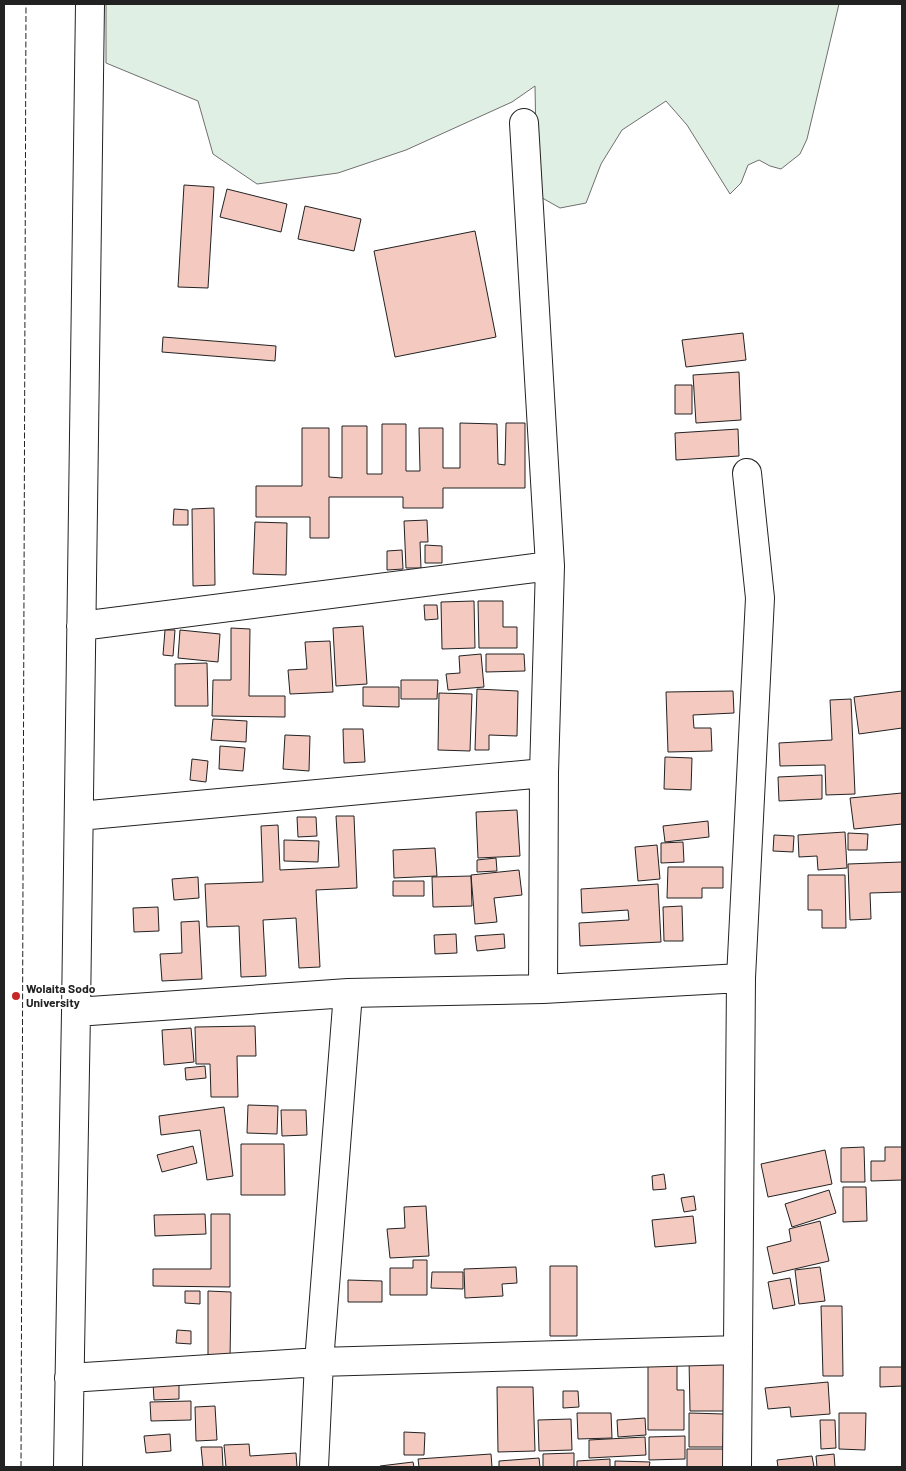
<svg xmlns="http://www.w3.org/2000/svg" width="906" height="1471" viewBox="0 0 906 1471" font-family="Barlow,sans-serif">
  <rect width="100%" height="100%" fill="#fff"/>
  <path fill="#e0efe3" stroke="#6f6f6f" d="M106,4H839L807,139L800,154L781,169L770,166L759,160L748,165L741,183L730,194L687,125L666,101L622,130L601,164L586,203L560,208L537,195L535,86L512,102L406,150L338,173L257,184L213,154L198,101L106,63Z"/>
  <path fill="#f3c9c0" stroke="#222" d="M184,185L214,187L208,288L178,287Z
    M227,189L287,204L281,232L220,217Z
    M305,206L361,219L354,251L298,239Z
    M475,231L496,337L395,357L374,251Z
    M743,333L746,360L686,367L682,340Z
    M163,337L276,346L275,361L162,352Z
    M739,372L741,420L696,423L693,375Z
    M675,385H692V414H675Z
    M460,423L497,424L498,464L505,465L506,423H525V488H443V508H403V497H329V538H310V517H256V486H302V428H329V477L342,478V426H367V474H382V424H406V471H420L419,428H443V468H460Z
    M738,429L739,456L676,460L675,433Z
    M214,508L215,585L193,586L192,509Z
    M174,509L188,510V525H173Z
    M427,520L428,542H420L421,568H406L404,521Z
    M255,522L287,523L286,575L253,574Z
    M425,545L442,546V563H425Z
    M402,550L403,569L387,570V551Z
    M474,601L475,648L442,649L441,602Z
    M478,601H503V627H517V648H479Z
    M424,605H437L438,619L425,620Z
    M363,626L367,684L336,686L333,628Z
    M231,628L250,629L249,696H285V717L212,716L213,680H231Z
    M165,630H175L173,656L163,655Z
    M180,630L220,634L218,662L178,658Z
    M330,641L333,692L290,694L288,670L307,669L305,642Z
    M481,654L484,687L448,690L446,674L460,673L459,656Z
    M486,654H524L525,671L486,672Z
    M207,663L208,706H175V664Z
    M401,680H438L437,699H401Z
    M363,687H399V707L363,706Z
    M477,689L518,691L517,736L489,735V750H475Z
    M733,691L734,713L693,715L694,728H711L712,751L668,752L666,692Z
    M902,691V728L859,734L854,697Z
    M439,693L472,694L470,751L438,750Z
    M851,699L855,794L826,795L825,765L780,766L779,743L832,740L830,700Z
    M213,719L247,721L246,742L211,740Z
    M343,729H363L365,762L344,763Z
    M285,735L310,736L309,771L283,769Z
    M220,746L245,748L243,771L219,769Z
    M665,757L692,758L691,790L664,789Z
    M192,759L208,761L206,782L190,780Z
    M822,775V799L779,801L778,777Z
    M902,793V824L854,829L850,798Z
    M517,810L520,856L478,858L476,812Z
    M336,816H354L357,888L316,890L320,967L299,968L296,918L263,920L266,976L241,977L239,926L207,927L205,884L263,882L261,826L278,825L280,870L339,867Z
    M297,817H316L317,836L298,837Z
    M708,821L709,837L665,842L663,826Z
    M845,832L847,868L818,870L817,856L799,857L798,835Z
    M848,833L868,834L867,850H848Z
    M774,835L794,836L793,852L773,851Z
    M284,840L319,841L318,862L284,861Z
    M683,842L684,862L661,863V843Z
    M657,845L660,879L638,881L635,847Z
    M435,848L437,876L394,878L393,850Z
    M496,858L497,871L477,872V860Z
    M902,862V892L870,893L871,919L850,920L848,864Z
    M668,867H723V888H702V898H667Z
    M519,870L522,895L494,898L497,922L475,924L471,875Z
    M808,875H845L846,928H822V910H808Z
    M471,876L472,906L433,907L432,877Z
    M198,877L199,898L174,900L172,879Z
    M393,881H424V896H393Z
    M658,884L661,942L580,946L579,923L629,920L628,910L582,913L581,889Z
    M682,906L683,941H664L663,907Z
    M158,907L159,931L134,932L133,908Z
    M199,921L202,979L162,981L160,954L182,953L181,922Z
    M456,934L457,953L435,954L434,935Z
    M504,934L505,948L477,951L475,936Z
    M255,1026L256,1056H237L238,1097H211L210,1064H196L195,1027Z
    M191,1028L194,1062L164,1065L162,1030Z
    M205,1066L206,1078L186,1080L185,1068Z
    M248,1105L278,1106L277,1134L247,1133Z
    M224,1107L233,1176L207,1180L200,1130L161,1135L159,1116Z
    M281,1110H306L307,1135L282,1136Z
    M241,1144H284L285,1195H241Z
    M193,1146L197,1163L162,1172L157,1155Z
    M864,1147L865,1182H841V1148Z
    M885,1147H902V1180L871,1181V1161H885Z
    M825,1150L832,1184L768,1197L761,1164Z
    M664,1174L666,1189L653,1190L652,1176Z
    M843,1187H866L867,1221L843,1222Z
    M829,1190L836,1213L792,1227L785,1204Z
    M694,1196L696,1210L684,1212L681,1198Z
    M426,1206L429,1256L390,1258L387,1229L405,1228L404,1207Z
    M205,1214L206,1234L155,1236L154,1215Z
    M211,1214H230V1287L153,1286V1269H211Z
    M693,1216L696,1243L655,1247L652,1220Z
    M820,1221L829,1261L773,1274L767,1247L791,1241L789,1229Z
    M413,1260H427V1295H390V1268H413Z
    M550,1266H577V1336H550Z
    M516,1267L517,1283L502,1284L503,1296L465,1298L464,1269Z
    M820,1267L825,1301L799,1304L795,1270Z
    M432,1272H463V1289L431,1288Z
    M790,1278L795,1305L773,1309L768,1282Z
    M348,1280L382,1281V1302H348Z
    M185,1291H200V1304L185,1303Z
    M208,1291L231,1292L230,1361H208Z
    M821,1306H842L843,1376H823Z
    M177,1330L191,1331V1344L176,1343Z
    M648,1359H677V1390H684V1430H648Z
    M689,1359H724V1411H690Z
    M880,1367H902V1386L880,1387Z
    M828,1382L830,1414L791,1417L790,1407L768,1409L765,1388Z
    M153,1383H179V1399L154,1400Z
    M497,1387H533L535,1451L498,1452Z
    M563,1391H578L579,1407L563,1408Z
    M191,1401V1420L151,1421L150,1402Z
    M215,1406L217,1440L196,1441L195,1407Z
    M577,1413H611L612,1438L578,1439Z
    M689,1413L724,1414L723,1447H689Z
    M839,1413H866L865,1450L839,1449Z
    M645,1418L646,1435L618,1437L617,1420Z
    M571,1419L572,1450L539,1451L538,1420Z
    M820,1420H835L836,1448L821,1449Z
    M404,1432L425,1433L424,1455H404Z
    M170,1434L171,1451L146,1453L144,1436Z
    M685,1436V1459L649,1460V1437Z
    M645,1437L646,1455L589,1458V1440Z
    M249,1444L250,1456L296,1453L297,1467H226L224,1445Z
    M201,1447H222L223,1467H203Z
    M687,1449H725V1467H687Z
    M574,1453V1467H543V1454Z
    M491,1454L492,1467H419L418,1459Z
    M834,1454L835,1467H817L816,1456Z
    M812,1456L814,1467H778L777,1460Z
    M539,1458L540,1467H499V1461Z
    M610,1459V1467H577V1461Z
    M615,1461L650,1462L649,1467H615Z
    M413,1462L414,1467H380V1466Z"/>
  <g fill="none" stroke-linecap="round" stroke-linejoin="round">
    <g stroke="#222" stroke-width="30">
      <path id="minor" d="M524,123L550,566L544,773L543,989
        M81,626L550,566
        M79,816L544,773
        M76,1012L348,993L543,989L741,978
        M69,1378L319,1362L738,1350
        M68,1467L76,1012L90,4
        M314,1467L319,1362L348,993
        M737,1467L741,978L760,598L747,473"/>
    </g>
    <use href="#minor" stroke="#fff" stroke-width="28"/>
    <path stroke="#222" stroke-width="1" stroke-dasharray="6 2.5" stroke-linecap="butt" d="M21,1467L26,4"/>
  </g>
  <circle fill="#c62828" stroke="#fff" stroke-width="2" cx="16" cy="996" r="5"/>
  <g text-anchor="middle" stroke-width="4" stroke-linejoin="round" paint-order="stroke">
    <g font-size="12" font-weight="bold" fill="#222" stroke="#fff" text-anchor="start">
      <text x="26" y="993">Wolaita Sodo<tspan x="26" dy="14">University</tspan></text>
    </g>
  </g>
  <rect width="906" height="1471" fill="none" stroke="#222222" stroke-width="10"/>
</svg>
